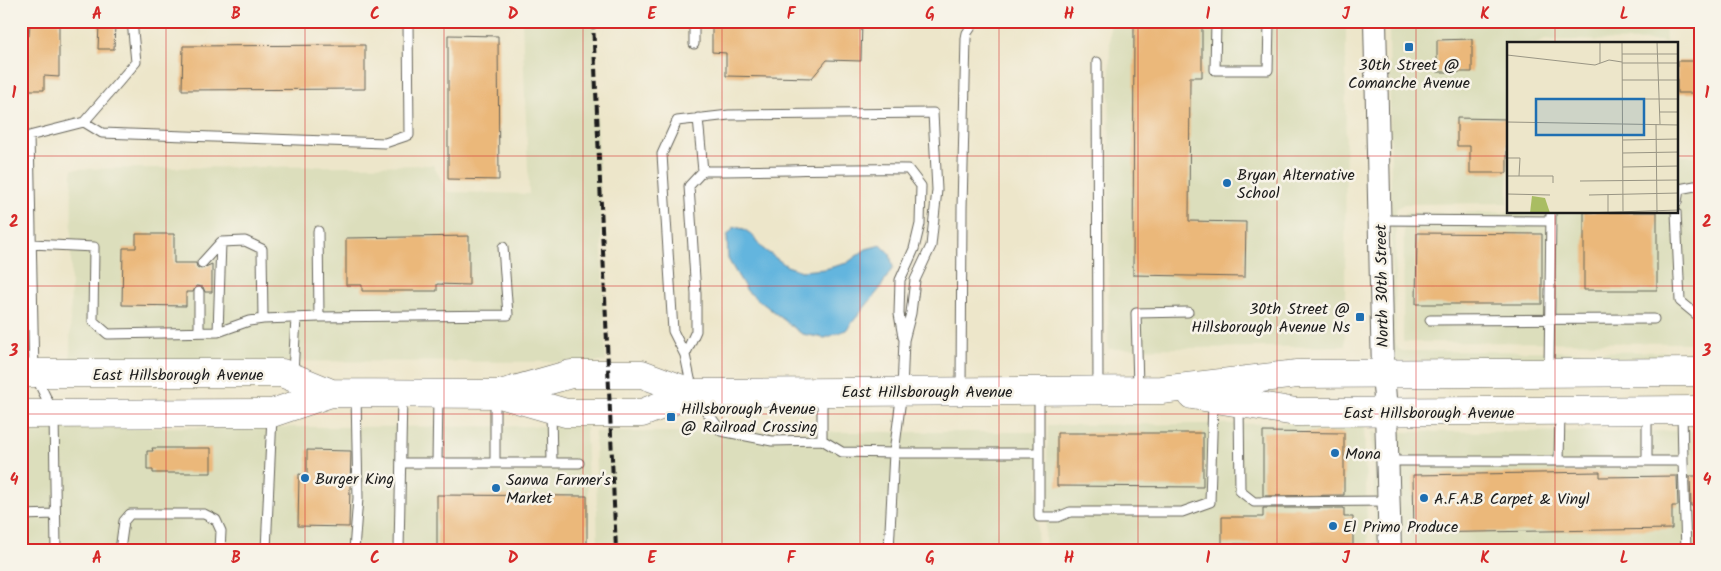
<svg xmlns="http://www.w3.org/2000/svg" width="1721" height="571" viewBox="0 0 1721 571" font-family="Kalam,sans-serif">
  <rect width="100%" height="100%" fill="#f7f3e8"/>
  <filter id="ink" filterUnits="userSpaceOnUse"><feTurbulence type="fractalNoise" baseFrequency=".02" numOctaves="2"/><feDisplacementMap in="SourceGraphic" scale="10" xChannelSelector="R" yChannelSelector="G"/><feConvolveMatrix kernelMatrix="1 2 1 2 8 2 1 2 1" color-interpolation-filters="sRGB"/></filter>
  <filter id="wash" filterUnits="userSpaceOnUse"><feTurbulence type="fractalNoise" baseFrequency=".0096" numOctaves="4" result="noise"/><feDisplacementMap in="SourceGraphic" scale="20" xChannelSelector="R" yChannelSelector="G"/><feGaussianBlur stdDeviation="1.12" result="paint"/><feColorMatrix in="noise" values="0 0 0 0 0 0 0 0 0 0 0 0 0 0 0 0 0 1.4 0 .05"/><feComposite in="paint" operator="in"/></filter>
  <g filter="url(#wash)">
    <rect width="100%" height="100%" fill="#ede6ca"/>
    <path fill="#dcdebc" d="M522,21H594L606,362L70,361L72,169L433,165L448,192L529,194Z
      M1110,21H1346L1345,346L1108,349Z
      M1389,21H1665L1666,43L1661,41L1543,40L1536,44H1508V203L1404,204L1397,208L1396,213L1395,341L1398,349L1403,351L1700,352V360L1393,361Z
      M1677,156H1700V343L1403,342L1404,213L1677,212Z
      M1364,423L1368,550H1045L1048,425Z
      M586,426L590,550H21V428Z
      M1700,431V550H1399L1396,432Z
      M595,432H1039L1037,550H598Z
      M1372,432H1377L1380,550H1376Z"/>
    <path fill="#63b5de" stroke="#40687d" d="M734,227L744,229L752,235L763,249L787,266L802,271L825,269L847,263L866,249L881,245L890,254L893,267L879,290L846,330L825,338L802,334L747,291L728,259L727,236Z"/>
    <g id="blocks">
      <path fill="#ebb87a" d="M712,21H862L861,61L827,60L812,78L726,76V53L712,52Z
        M1134,21H1202V77H1190L1189,221L1246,222L1245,277L1133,275Z
        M30,22H59V77L44,76V90H21V36H29Z
        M99,24H115L114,49H98Z
        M448,35L498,36L499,180L448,179Z
        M1472,39V72H1437V40Z
        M365,45V89L182,90L183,46Z
        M1677,61H1700V93H1677Z
        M1457,118L1507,119V173H1470V146H1457Z
        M1584,212H1657V290H1584Z
        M1417,233L1542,234V304H1416Z
        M136,234H174V263H196L197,267L201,269L212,264V292H205L203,287L196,286L193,292H186V306L122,305L123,248H136Z
        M469,236V285L437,284V291H362V285H346V238Z
        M1263,432L1344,433V495L1263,496Z
        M1057,433H1203V487L1057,486Z
        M152,448H211V473H153V470H147V451H153Z
        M307,450L351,451L349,527L298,526L299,474L307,475Z
        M1600,472V477L1677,476L1678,506H1672V529L1414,533L1413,475Z
        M1690,476H1700V506H1691Z
        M437,495L587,496V550H437Z
        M1263,508H1344V517H1353V545L1222,544V517H1263Z"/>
    </g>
  </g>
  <g filter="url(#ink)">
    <use href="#blocks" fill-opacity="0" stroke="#656359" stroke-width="1"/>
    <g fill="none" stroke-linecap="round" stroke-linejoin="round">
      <g stroke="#656359" stroke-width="11">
        <path id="service" d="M694,21V44
          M1216,21L1215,70H1268L1269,21
          M1097,62L1098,388
          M698,118L703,171
          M84,122L102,133L385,143L409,135L408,21
          M1677,202L1679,189L1700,185
          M1676,212L1680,301L1697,315H1700
          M1380,220L1551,221
          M318,231L319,317
          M31,244L94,247L93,321L108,334L218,332L249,321L263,319L319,317L508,315L503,247
          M202,263L221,242L245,241L262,249L263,319
          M199,292V332
          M1430,320L1654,319
          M218,332L221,242
          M685,355L696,331V294L689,186L703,171C771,171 839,168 908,169L921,186L920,224L914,249L900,280L899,314L903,337
          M1549,370L1551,212
          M293,373L296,318
          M1138,387L1136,313L1188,312
          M961,388L962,208L966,38L967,33L975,21
          M822,395V440L772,441L721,431L693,393L685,355L673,331L662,154L677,121L729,115L933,113L937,190L931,246L915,280L911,313L904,340L902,391L894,453L842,452L822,440
          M495,396V463
          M1239,406L1240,491L1254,502L1388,501
          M551,411L552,463
          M1647,413V461
          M1039,453V517H1058L1070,512H1182L1210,502L1213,401
          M1388,461H1683L1682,412
          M1559,461L1560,413
          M1683,461L1686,550
          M401,463H579
          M437,463L438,396
          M21,515L55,514
          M56,550L54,414L34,373L29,136L84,122L136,62L132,21
          M120,550L124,521L130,514H204L216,520L221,531L220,550
          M266,550L272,415
          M354,550L358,498L356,395
          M399,550L402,396
          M889,550L894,453H1039V393"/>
      </g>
      <g stroke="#656359" stroke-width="24">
        <path id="tertiary" d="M1375,21L1383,372L1386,412L1390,550"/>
      </g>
      <g stroke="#656359" stroke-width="29">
        <path id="primary" d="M21,373H282L331,393
          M500,394L566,413H642L693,393
          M1192,395L1296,412L1700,410
          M21,414L272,413L331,393L500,394L571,374H642L693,393L1161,390L1297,374L1700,372"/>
      </g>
      <use href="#service" stroke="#fff" stroke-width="9"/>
      <use href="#tertiary" stroke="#fff" stroke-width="22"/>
      <use href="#primary" stroke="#fff" stroke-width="28"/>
      <path stroke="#1c1c1c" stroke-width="4" stroke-dasharray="8 4" stroke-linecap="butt" d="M593,21L616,550"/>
    </g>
  </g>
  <path fill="none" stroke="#d62828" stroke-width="1" stroke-opacity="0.55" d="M166,21V550M305,21V550M444,21V550M583,21V550M722,21V550M860,21V550M999,21V550M1138,21V550M1277,21V550M1416,21V550M1555,21V44M21,156H1508M1677,156H1700M1555,212V550M21,286H1700M21,414H1700"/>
  <g fill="#1f6fb2" stroke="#f7f3e8" stroke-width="2">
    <rect x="1404" y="42" width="10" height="10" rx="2.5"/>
    <circle cx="1227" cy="183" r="5"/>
    <rect x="1355" y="312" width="10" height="10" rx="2.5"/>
    <rect x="666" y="412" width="10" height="10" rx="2.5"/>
    <circle cx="1335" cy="453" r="5"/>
    <circle cx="305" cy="478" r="5"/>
    <circle cx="496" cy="488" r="5"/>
    <circle cx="1424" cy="498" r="5"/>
    <circle cx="1333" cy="526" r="5"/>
  </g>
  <g text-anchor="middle" stroke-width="5" stroke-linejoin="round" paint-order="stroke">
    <g font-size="16" fill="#1c1c1c" stroke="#f7f3e8" text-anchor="start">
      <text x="1409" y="70" text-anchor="middle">30th Street @<tspan x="1409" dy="18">Comanche Avenue</tspan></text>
      <text x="1237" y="180">Bryan Alternative<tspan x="1237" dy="18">School</tspan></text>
      <text x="1350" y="314" text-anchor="end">30th Street @<tspan x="1350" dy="18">Hillsborough Avenue Ns</tspan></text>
      <text x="681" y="414">Hillsborough Avenue<tspan x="681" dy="18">@ Railroad Crossing</tspan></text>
      <text x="1345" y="459">Mona</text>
      <text x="315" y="484">Burger King</text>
      <text x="506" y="485">Sanwa Farmer's<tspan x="506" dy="18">Market</tspan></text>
      <text x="1434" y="504">A.F.A.B Carpet &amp; Vinyl</text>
      <text x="1343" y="532">El Primo Produce</text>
    </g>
    <g font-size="16" fill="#1c1c1c" stroke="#f7f3e8">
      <text transform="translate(1381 286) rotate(-91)" y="6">North 30th Street</text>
      <text x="178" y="380">East Hillsborough Avenue</text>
      <text x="927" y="397">East Hillsborough Avenue</text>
      <text x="1429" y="418">East Hillsborough Avenue</text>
    </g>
  </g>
  <g transform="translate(1507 42)">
    <rect width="171" height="171" fill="#ede6ca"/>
    <path d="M25,154L38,156L43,171H23Z" fill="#a9bd62"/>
    <path fill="none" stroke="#999584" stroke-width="1" d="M115,0L116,171M150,0L153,82M115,12H172M0,13L88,23L102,18L115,20M93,21V0M115,21H172M115,38H172M115,57H172M153,70H172M0,80L172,83M149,82L150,171M116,98L172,97M116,111L172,110M0,116H13L12,134M116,125L172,124M0,134H46V141M73,139L172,138M0,152L43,153M82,153L172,151M101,170V153M76,171L172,168"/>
    <path fill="#1f6fb2" fill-opacity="0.15" stroke="#1f6fb2" stroke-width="2.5" d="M29,57H137V93H29Z"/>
    <rect width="171" height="171" fill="none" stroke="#1c1c1c" stroke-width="2.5"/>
  </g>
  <rect width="1721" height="571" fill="none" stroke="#f7f3e8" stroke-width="55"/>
  <rect x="28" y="28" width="1666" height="516" fill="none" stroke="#d62828" stroke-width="2"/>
  <g font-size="16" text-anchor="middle" font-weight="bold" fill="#d62828">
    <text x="97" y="19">A</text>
    <text x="236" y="19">B</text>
    <text x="375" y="19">C</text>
    <text x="513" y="19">D</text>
    <text x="652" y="19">E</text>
    <text x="791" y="19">F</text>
    <text x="930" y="19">G</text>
    <text x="1069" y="19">H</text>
    <text x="1208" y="19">I</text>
    <text x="1346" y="19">J</text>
    <text x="1485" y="19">K</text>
    <text x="1624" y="19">L</text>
    <text x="14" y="98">1</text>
    <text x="1707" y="98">1</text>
    <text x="14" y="227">2</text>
    <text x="1707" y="227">2</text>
    <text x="14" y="356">3</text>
    <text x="1707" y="356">3</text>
    <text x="14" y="485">4</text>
    <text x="1707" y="485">4</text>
    <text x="97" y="563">A</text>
    <text x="236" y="563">B</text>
    <text x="375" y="563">C</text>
    <text x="513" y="563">D</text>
    <text x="652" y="563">E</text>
    <text x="791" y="563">F</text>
    <text x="930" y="563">G</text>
    <text x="1069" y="563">H</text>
    <text x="1208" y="563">I</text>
    <text x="1346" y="563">J</text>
    <text x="1485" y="563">K</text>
    <text x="1624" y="563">L</text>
  </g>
</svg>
